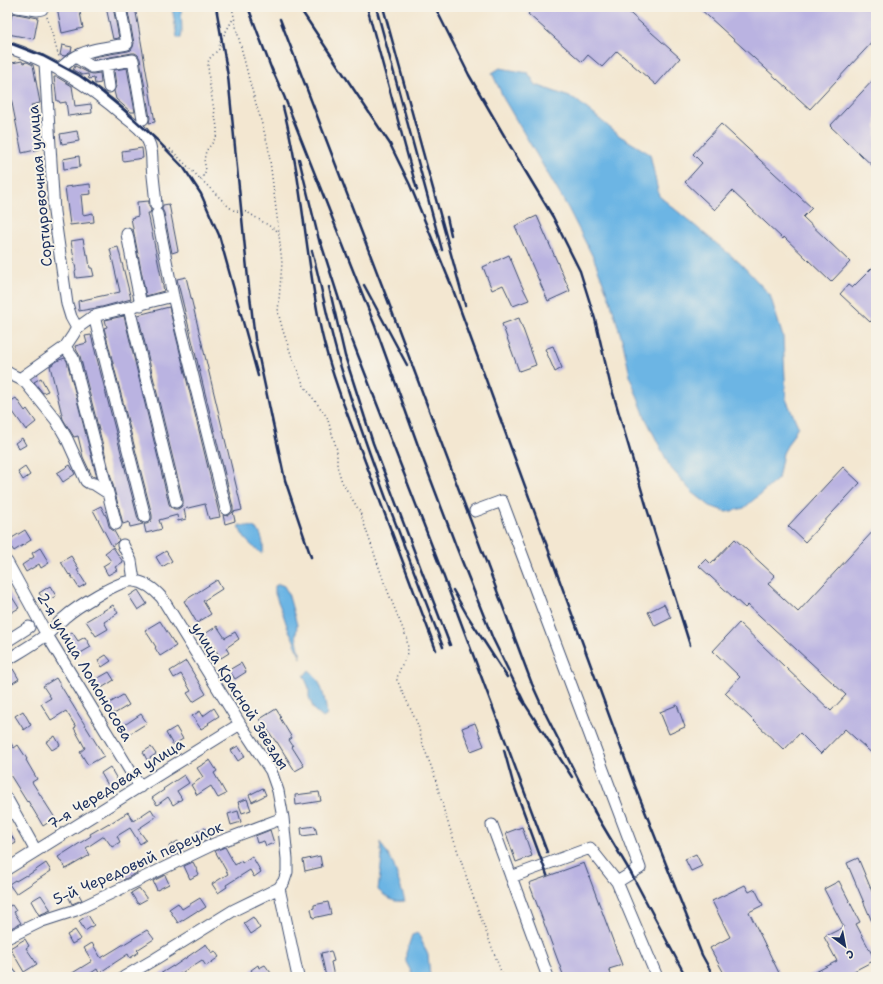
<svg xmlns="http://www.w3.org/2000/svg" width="883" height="984" viewBox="0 0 883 984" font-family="'Shantell Sans',sans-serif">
  <rect width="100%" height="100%" fill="#f7f3e8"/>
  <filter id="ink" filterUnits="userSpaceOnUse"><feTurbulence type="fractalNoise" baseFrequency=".025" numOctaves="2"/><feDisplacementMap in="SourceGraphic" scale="8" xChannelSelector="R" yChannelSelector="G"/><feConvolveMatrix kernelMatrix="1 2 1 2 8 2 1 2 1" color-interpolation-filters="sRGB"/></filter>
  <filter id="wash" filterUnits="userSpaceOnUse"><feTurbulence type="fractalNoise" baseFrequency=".012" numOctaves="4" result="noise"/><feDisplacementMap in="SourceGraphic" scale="16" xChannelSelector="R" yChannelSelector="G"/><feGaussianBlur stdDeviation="0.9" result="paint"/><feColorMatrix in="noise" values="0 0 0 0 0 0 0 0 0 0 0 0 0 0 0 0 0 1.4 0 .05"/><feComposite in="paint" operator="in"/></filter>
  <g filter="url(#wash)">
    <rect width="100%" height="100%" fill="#f3e7d1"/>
    <path fill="#6cb5e4" stroke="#4472a1" d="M172,7H181L182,32L181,38H179L177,37Z
      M500,68L528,73L536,85L575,99L620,136L650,154L659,196L740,263L770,295L783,337L786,399L798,426L783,453L778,479L744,508L727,512L710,506L692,492L670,467L646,419L631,380L623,343L610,300L594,259L568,208L505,101L492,73Z
      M239,525C244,526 251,526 255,528C262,533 264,544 263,552L261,553C251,545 241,538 239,525Z
      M279,584L284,586L288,593L297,625L296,635L301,658L292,636L288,629L283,614L275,594V586Z
      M309,670C322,680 325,699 327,715L323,718L314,710L309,697V688L304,676Z
      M380,842L393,863L405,901C392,903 388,898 378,890L382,858Z
      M418,933L428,955L430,976L429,977H414L406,962V953L412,935Z"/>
    <g id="blocks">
      <path fill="#bab3e1" d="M57,7H79L83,28L62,33Z
        M106,7H113L119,38L113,39Z
        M127,7H135L155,122L149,123L150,118L140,59L138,55L135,53H132L94,60L93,57L128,51L131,50L133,47L134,43Z
        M534,7H623L680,58L656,85L617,51L602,67L588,55L582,62L528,14Z
        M698,7H876V38L810,109Z
        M12,13L38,18L34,39L8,34Z
        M62,45L72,47L71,52L65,56L60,55Z
        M22,61L23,63L27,62L33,65L40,103L31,105L40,149L22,153L7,78V64Z
        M75,66L89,73L93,74L100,73L101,83L95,84L94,78L89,79L88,74L82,75L73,70Z
        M127,68L135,112H131L116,99L114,91L116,86L114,70Z
        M54,77H57L72,86L75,106L91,104L92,113L68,116L66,102L60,103L59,101H57Z
        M876,77V169L830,126Z
        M721,124L812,208L803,217L850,262L831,282L784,237L783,239L732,191L715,210L685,182L702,163L693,154Z
        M77,131L79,141L62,144L60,134Z
        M142,148L143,158L123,161L122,151Z
        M79,156L80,167L64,169L63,159Z
        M90,184L91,194L81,195L83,215L93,213L94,222L70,225L65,187Z
        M149,201V206L151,210L150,213H148L164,291L146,296L131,218L138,216L137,202Z
        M169,204L178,251L172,253L164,213L162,209L163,205Z
        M537,216L570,291L548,301L515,226Z
        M83,239L86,254H88L90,268H92L94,276L76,278L75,271L76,270L71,241Z
        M118,247L131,299L102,307L79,311L78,301L120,292L110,249Z
        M509,255L521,284L529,300L513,306L503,285L492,290L483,267Z
        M876,264V316L870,322L840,294L848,285L852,288Z
        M186,277L242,510L233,512V507L177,279Z
        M169,307L220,517L209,519L205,504L184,509L186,519L178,521L177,515L159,520L162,529L146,533L144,524H147L150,522L152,519V515L104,328L107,327L105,320L124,316L169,504L171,507L174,509H178L181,507L183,504V500L138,315Z
        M519,318L536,365L519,371L502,324Z
        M91,335L138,519L140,522L143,524L130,527L129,522L123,524L80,356L77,351L75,346L87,343L85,336Z
        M553,346L562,368L555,372L545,349Z
        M65,358L67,361L97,478L92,476L83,457L78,436L74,437L63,419L50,366L59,360Z
        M41,378L48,391L43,393L34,382Z
        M16,398L25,411L27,409L36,422L26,430L13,412L11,414L7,408V404Z
        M22,438L26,445L19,449L15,443Z
        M70,465L75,474L63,482L57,473Z
        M25,467L30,475L23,480L18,472Z
        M843,467L860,483L805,542L788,526Z
        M101,506L107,518L109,526L111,529L114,531L119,540L116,543L112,546L93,510Z
        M233,512L235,521L225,524L223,515L228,516Z
        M876,528V757L845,729L821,754L800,733L784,750L725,693L740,677L713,651L739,623L831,711L846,695L748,605L745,608L699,566L706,559L711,564L735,539L775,576L768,584L798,612Z
        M25,530L31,540L14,551L7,541Z
        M113,547L123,562L115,567L117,570L108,575L103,566L111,561L105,553Z
        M40,548L49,563L41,568L39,564L26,572L22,565L34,557L32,553Z
        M166,551L172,561L162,567L156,557Z
        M71,556L79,569L77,570L86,584L79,588L70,574L69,575L61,562Z
        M217,580L222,589L203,601L211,614L197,623L184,601Z
        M50,586L56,596L45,602L39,593Z
        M7,589L19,608L7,615Z
        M138,590L147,604L138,610L129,596Z
        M664,604L671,618L655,626L648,612Z
        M113,605L118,613L104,622L108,629L96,636L86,621Z
        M160,621L176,646L160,656L155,648L156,647L145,630Z
        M217,626L225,638L235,632L239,639L226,648L229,653L221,658L205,634Z
        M72,632L78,641L85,637L91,647L77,655L65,636Z
        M106,655L111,661L102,667L98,660Z
        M186,661L206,694L193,702L187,693L191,691L181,674L174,678L170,671Z
        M241,663L246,672L235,679L229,670Z
        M13,669L19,679L11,684L7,678V672Z
        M109,672L114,680L100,689L95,680Z
        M56,678L104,756L88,765L80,752L85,748L74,728L76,727L66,711L51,720L41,704L51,698L43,686Z
        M123,695L129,705L114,714L108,704Z
        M677,705L685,727L669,734L660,712Z
        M214,708L219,716L208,723L209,724L201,729L192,716L200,711L203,716Z
        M276,709L281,717L280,718L292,738L289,740L293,746L292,747L304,766L295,771L277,742H276L260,719Z
        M23,711L31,725L24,730L15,716Z
        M141,714L147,723L128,735L123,726Z
        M475,723L484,746L471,751L462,728Z
        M176,727L183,739L173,745L166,733Z
        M55,736L60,745L52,750L46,742Z
        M7,737L14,748L18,745L27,759L26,760L37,779L32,782L55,818L43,826L28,801L27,802L7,770Z
        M238,746L245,756L238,761L231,750Z
        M151,747L156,754L147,760L143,752Z
        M210,760L217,771L214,773L226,794L218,798L211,786L197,795L191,785L203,777L197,768Z
        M110,767L118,781L109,787L101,773Z
        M184,775L189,783L177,791L182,799L173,805L168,797L157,805L152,798L164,790L163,789Z
        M263,788L266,795L252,802L249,795Z
        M319,792L321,801L296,805L295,795Z
        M247,799L251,810L242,813L238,802Z
        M151,809L156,817L138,829L146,840L140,844L130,828L117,836L120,842L112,847L104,836L86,848L90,855L66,869L58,857L91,836L90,834L109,823V824L128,812L133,821Z
        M238,811L241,822L231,825L228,814Z
        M315,826L317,834L302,836L301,828Z
        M522,827L532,856L516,862L506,833Z
        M205,828L210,838L201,842L196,832Z
        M7,829L16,843L7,848Z
        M270,830L274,843L266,846L264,841L257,843L255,836Z
        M178,841L183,851L173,856L169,846Z
        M225,847L235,865L241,861L242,863L252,856L261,872L254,877L250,870L226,885L227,887L218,893L212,884L228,874L215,851Z
        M696,854L702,866L691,871L685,859Z
        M320,856L322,867L305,871L303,860Z
        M858,858L876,901V931L847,863Z
        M193,862L199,874L190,879L184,866Z
        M46,863L51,871L16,894L9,884L15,880L16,881L26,875L27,876Z
        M584,863L622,965L609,969L612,977H564L529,883Z
        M133,865L137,873L123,880L119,871Z
        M165,875L169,884L157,890L153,881Z
        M839,881L860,922L856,924L875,960L854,971L858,977H806L837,961L824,937L844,927L824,889Z
        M745,885L749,892L755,889L763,905L749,912L781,977H726L710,948L730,937L712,901Z
        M139,888L147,899L138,904L131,893Z
        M77,891L82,900L72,904L68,896Z
        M41,895L51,910L39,915L31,901Z
        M200,898L206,907L198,912L197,911L178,923L169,909L178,903L182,909Z
        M7,901L10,906L12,905L16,911L14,912L21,923L7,930Z
        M328,902L331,914L313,918L311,909L314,908V905Z
        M88,915L94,925L85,931L79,921Z
        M253,917L260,928L251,934L244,923Z
        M75,930L81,939L72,944L67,935Z
        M147,930L154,939L137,950L139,952L130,958L128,954L99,973L97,969L85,977H66L92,961L84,948L92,943L101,958Z
        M25,939L29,946L26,948L37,964L24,972L10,948Z
        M206,944L212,953L215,951L219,957L206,966L202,960L175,977H155L173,966V967Z
        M331,951L334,961L331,962L334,977H326L321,953Z
        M258,965L259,968L265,965L271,973L265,977H255L251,970Z"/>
    </g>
  </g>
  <g filter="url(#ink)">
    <use href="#blocks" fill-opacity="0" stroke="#3b4b6f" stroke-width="1"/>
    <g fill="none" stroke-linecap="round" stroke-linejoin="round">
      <g stroke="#3b4b6f" stroke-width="13">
        <path id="minor" d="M17,7L37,10L42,9L43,7
          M7,47C51,61 91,87 125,117C134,124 144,131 148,141C152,148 152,157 152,165C153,178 155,192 156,205
          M76,57L92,67L133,60L143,119
          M45,63L54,212L67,304L71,317L77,328
          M106,65L109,87
          M59,70C64,65 70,60 77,56C92,48 111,47 127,44L120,7
          M157,214L173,296L226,509
          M127,234L141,305
          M129,308L176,502
          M94,316L145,517
          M65,347L73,358L116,524
          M7,372C13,377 20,377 26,383L56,420L67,439L86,481L89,483L94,484L108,493
          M21,378L65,347L73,335L77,328L94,316L173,296
          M475,511L502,501L640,868L617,882
          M123,545L131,561L134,580
          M7,562L47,635L140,787
          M7,641L29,627
          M7,660C20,652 34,644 46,635C53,630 58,623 64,618C75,608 120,579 134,581C146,582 155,590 162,598L240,724L271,771L278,791L283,818L287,859V872L284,881L279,888L298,977
          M7,799L36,851
          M492,825L548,977
          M7,869L240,724
          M511,877L590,848L617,882L657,977
          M7,938L42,921L76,910L214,844L283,818
          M7,971L12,977
          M124,977L155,959L234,910L279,888"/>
      </g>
      <path stroke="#3b4b6f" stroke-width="1.5" stroke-dasharray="1 3" stroke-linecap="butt" d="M232,7L237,31L250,83L268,145L278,225L282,263L278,312L283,331L292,357L304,386L327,417L337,450V466L342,482L360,512L384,582L407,639C407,643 408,646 408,649C406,660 398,669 397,680L418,725L423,745L434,774L445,814L475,902L503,977
        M47,17L59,57
        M162,148H164L170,149L226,204C229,207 233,211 237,211C240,212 243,211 247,212L279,232
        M200,179L204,175L206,170L204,160L206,151L213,142L217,135V127L209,81L208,63L209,59L219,49L220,42L233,19"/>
      <use href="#minor" stroke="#fff" stroke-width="11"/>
      <path stroke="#1b2f5e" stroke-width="2.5" d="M216,7L228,76L248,279L255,339L285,480L311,557
        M248,7L273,73
        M299,7L390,144L410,185L452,287L635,786L702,955L714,977
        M367,7L417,190
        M376,7L442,250
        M383,7L465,305
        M435,7L469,75L509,144L553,217L580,271L595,319L610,383L648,512L690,645
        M280,19L388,301L532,684L545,713L596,814
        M7,42L43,56L80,76L102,92L124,110L157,140L184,168L201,194L219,235L258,376
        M271,67L284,96L375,326L420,451L456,546L493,639L524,702
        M283,107C301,175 305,246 318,315C323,344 332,372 342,400L436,650
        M299,159L320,244
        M447,217L451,235
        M320,240L351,337L439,564L547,852
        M312,251C323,292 330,334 343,374C372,467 409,557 443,647
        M364,285L407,365
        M329,287L345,356L373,443L450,645
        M453,590L467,615L507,677
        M521,698L572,777
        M504,750L513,783L547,875
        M594,811L631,873L686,977"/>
    </g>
  </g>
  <g text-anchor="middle" stroke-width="4" stroke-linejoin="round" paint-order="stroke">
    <g font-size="15" fill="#1b2f5e" stroke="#f7f3e8">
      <text transform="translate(40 186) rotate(-95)" y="5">Сортировочная улица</text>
      <text transform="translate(85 667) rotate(59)" y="5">2-я улица Ломоносова</text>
      <text transform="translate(240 696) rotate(58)" y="5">улица Красной Звезды</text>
      <text transform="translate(116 784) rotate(-32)" y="5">7-я Чередовая улица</text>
      <text transform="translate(138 863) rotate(-24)" y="5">5-й Чередовый переулок</text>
    </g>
  </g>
  <rect width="883" height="984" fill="none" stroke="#f7f3e8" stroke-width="24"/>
  <g transform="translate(845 946) rotate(148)" stroke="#f7f3e8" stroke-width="3" paint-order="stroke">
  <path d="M0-3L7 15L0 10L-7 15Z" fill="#1b2f5e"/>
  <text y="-6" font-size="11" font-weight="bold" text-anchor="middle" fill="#1b2f5e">С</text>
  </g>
</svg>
